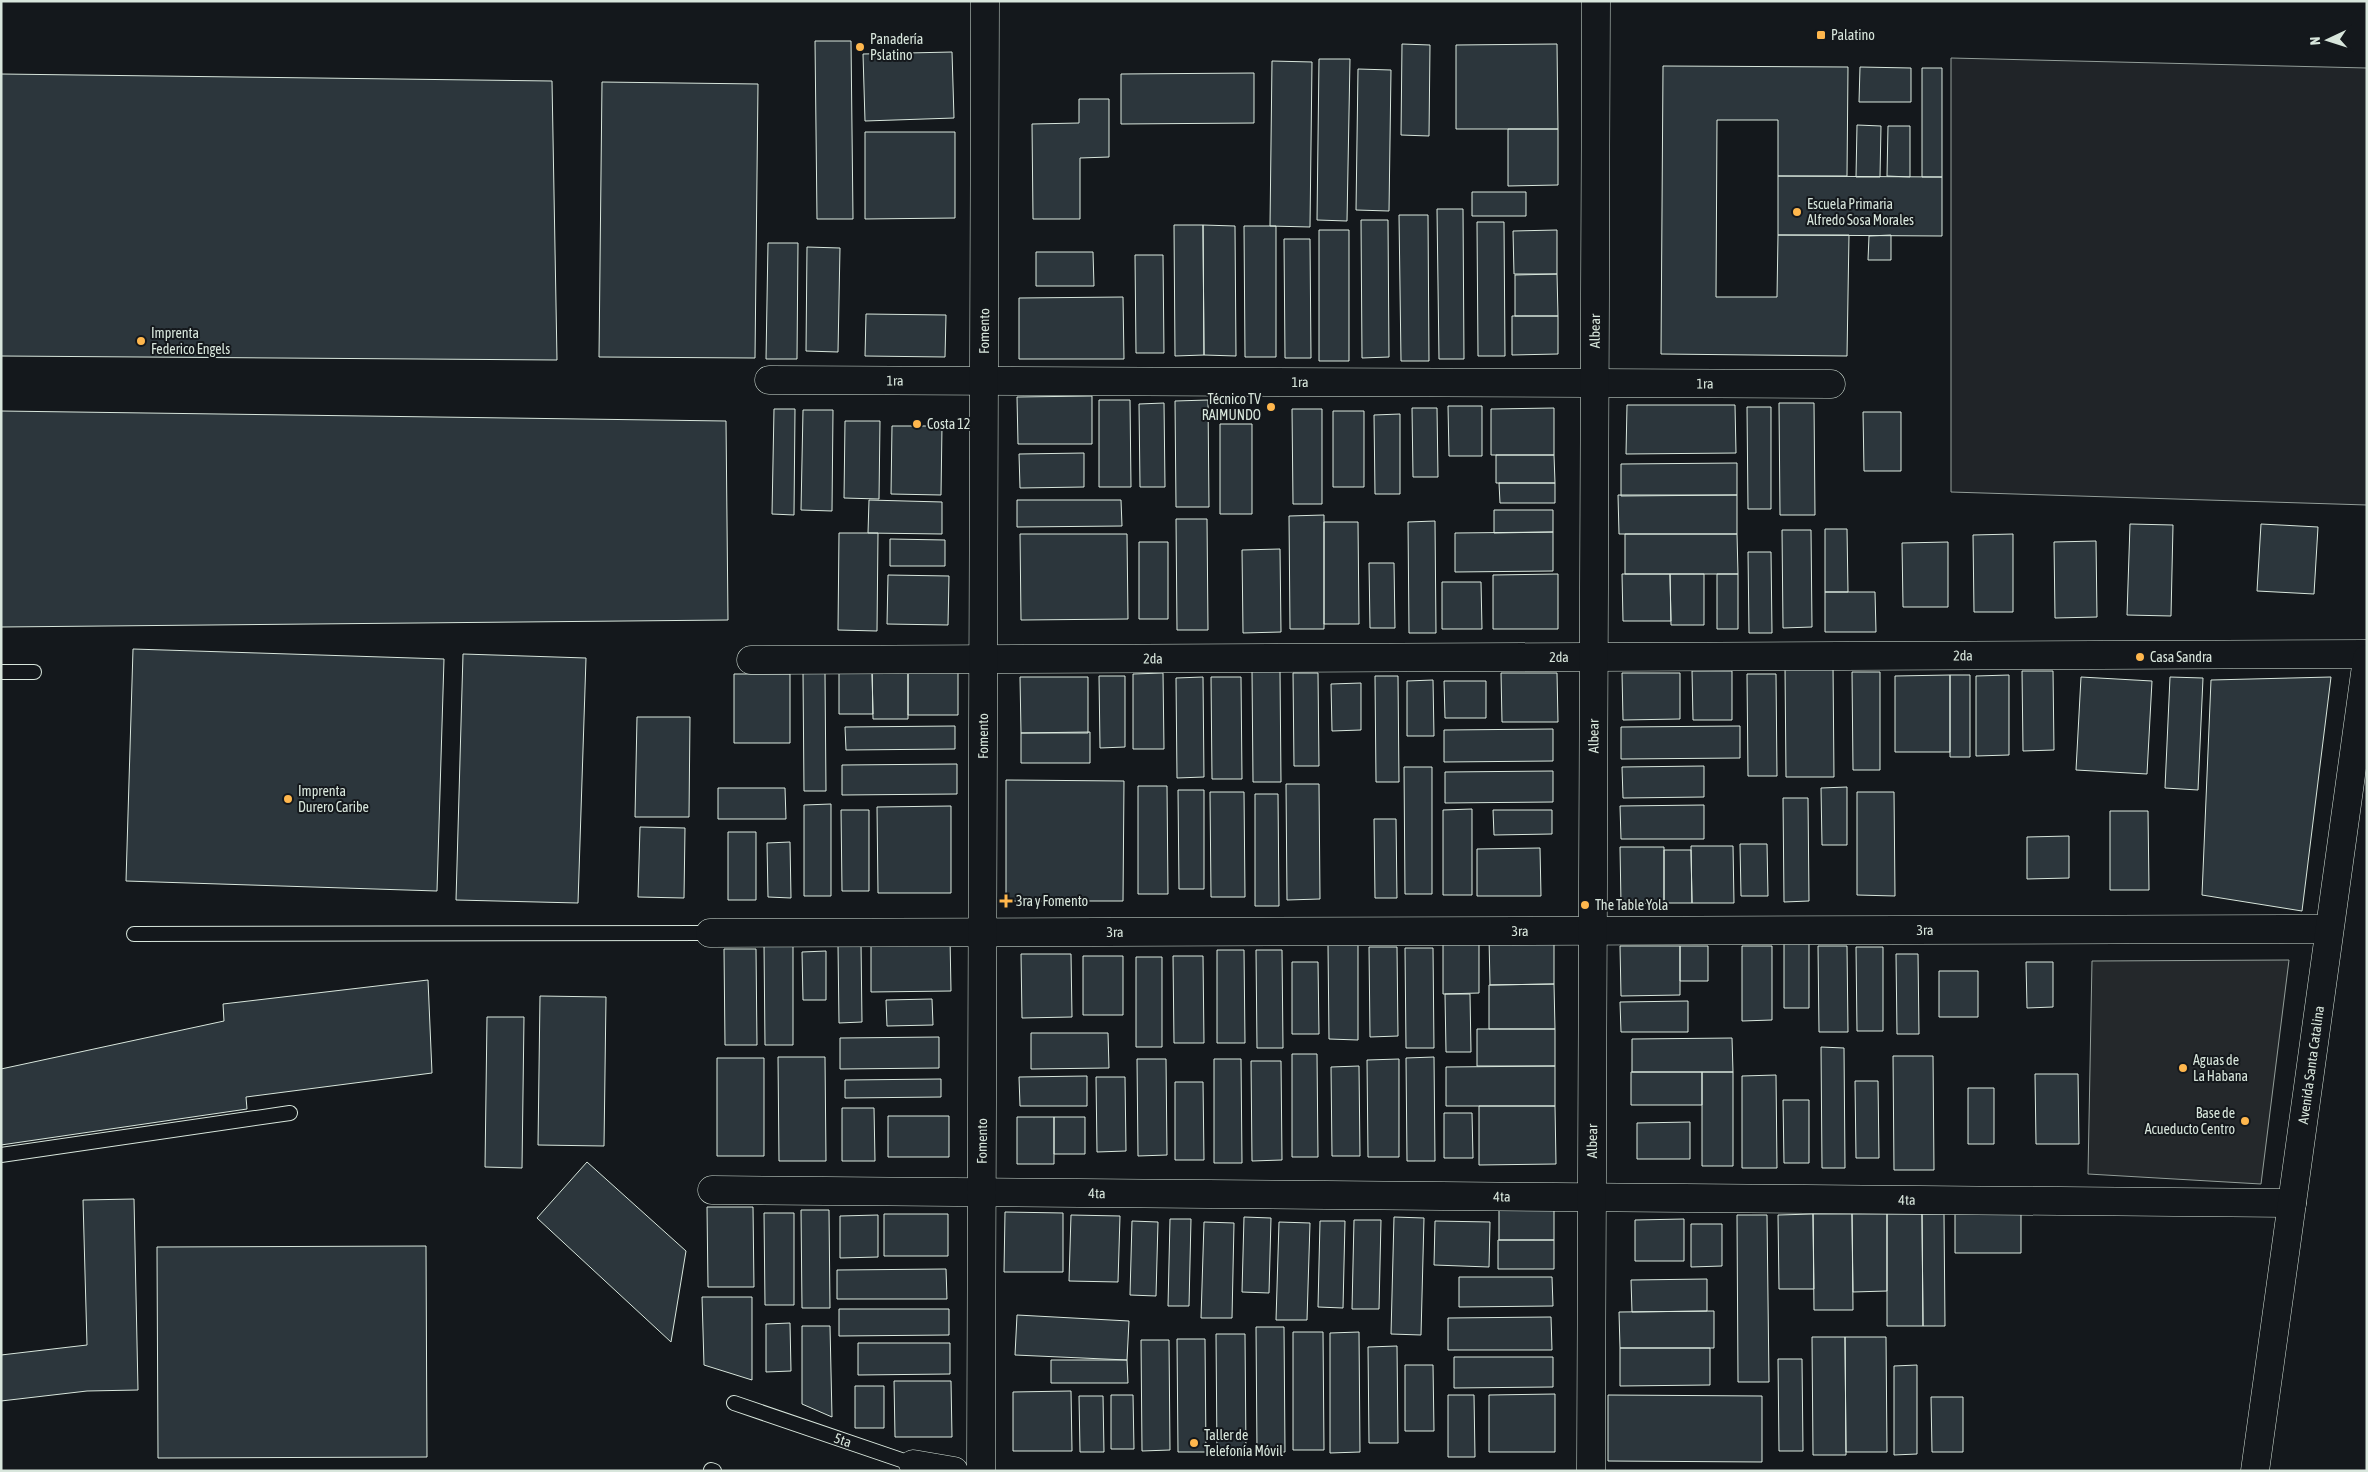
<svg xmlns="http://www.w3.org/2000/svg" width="2368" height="1472" viewBox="0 0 2368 1472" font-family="'Asap Condensed',sans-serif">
  <rect width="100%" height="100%" fill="#14181c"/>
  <path fill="#202428" stroke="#939e99" d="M1951,58L2367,68V505L1951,492Z"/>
  <path fill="#24282b" stroke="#939e99" d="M2289,960L2261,1184L2088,1174L2092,961Z"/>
  <path fill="#2c363c" stroke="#d8e6dc" d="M815,41H851L853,219H817Z
    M1402,44L1430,45L1429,136L1401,135Z
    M1557,44L1558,129H1456V45Z
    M952,52L954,118L865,121L863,54Z
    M1319,59H1350L1347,221L1317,220Z
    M1272,61L1312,62L1310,227L1270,226Z
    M1663,66L1848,67L1847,176H1778V120H1717L1716,297H1777L1778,235H1849L1847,356L1661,354Z
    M1860,67L1911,68V102H1859Z
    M1922,68H1942V177H1922Z
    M1358,69L1391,70L1389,211L1356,210Z
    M1254,73V123L1121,124V74Z
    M1,74L552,81L557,360L1,356Z
    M602,82L758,84L755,358L599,357Z
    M1079,99H1109V157L1080,158V219H1033L1032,124L1079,123Z
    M1857,125L1881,126L1880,177H1856Z
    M1888,126H1910V177L1887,176Z
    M1508,129H1558V185L1508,186Z
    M865,132H955V218L865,219Z
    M1778,176L1942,177V236L1778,235Z
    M1472,192H1526V216H1472Z
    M1437,209H1463L1464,359H1439Z
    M1399,215H1428L1429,361H1401Z
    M1361,220H1388L1389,357L1362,358Z
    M1477,222H1504L1505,356H1478Z
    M1174,225H1203L1204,355L1175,356Z
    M1203,225L1235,226L1236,356L1204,355Z
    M1244,226H1276V357H1245Z
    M1319,230H1349V361H1319Z
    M1557,230V274H1514L1513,231Z
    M1891,235V260H1868L1869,236Z
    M1284,239H1310L1311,358H1285Z
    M768,243H798L797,359H766Z
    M807,247L840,248L838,352L806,351Z
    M1036,252H1093L1094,286H1036Z
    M1135,255H1163L1164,353H1136Z
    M1557,274L1558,316H1515V275Z
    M1123,297L1124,359H1019V298Z
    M866,314L946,315L945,357L865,356Z
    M1512,316H1558V354L1512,355Z
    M1092,396V444H1018L1017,397Z
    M1099,400H1130L1131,487H1099Z
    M1208,400L1209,507H1176L1175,401Z
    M1164,403L1165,487H1140L1139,404Z
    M1779,403H1814L1815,515H1780Z
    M1627,405H1735L1736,453L1626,454Z
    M1448,406H1482V456H1449Z
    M1747,407H1771V509H1748Z
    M1412,408H1437L1438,477H1413Z
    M1554,408V455H1491V409Z
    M774,409H795L794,515L772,514Z
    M1292,409H1322V504H1293Z
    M803,410H833L832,511L801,510Z
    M1,411L726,421L728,620L1,627Z
    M1333,411H1364V487H1333Z
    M1863,412H1901V471H1864Z
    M1400,414V494H1375L1374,415Z
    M845,421H880L879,499L844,498Z
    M1220,424H1252V514H1220Z
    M892,426H942L941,495L891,494Z
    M1084,453V487L1020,488L1019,454Z
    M1496,455H1554L1555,483H1496Z
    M1737,463V495L1621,496V464Z
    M1499,483H1555V503H1500Z
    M1618,495H1737V534H1619Z
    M869,500L942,502V534L868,533Z
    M1017,500H1121L1122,526L1017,527Z
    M1494,510H1553V532L1494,533Z
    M1324,515V629H1290L1289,516Z
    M1176,519H1207L1208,630H1177Z
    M1435,521L1436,633H1409L1408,522Z
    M1324,522H1358L1359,624H1324Z
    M2130,524L2173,525L2171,616L2127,615Z
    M2261,524L2318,527L2314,594L2257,591Z
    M1825,529H1847L1848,592H1825Z
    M1782,530H1811L1812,627L1783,628Z
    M1553,532V571L1455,572V533Z
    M839,533H878L877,631L838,630Z
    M1020,534H1127L1128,619L1021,620Z
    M1625,534H1737L1738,574H1625Z
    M2013,534V612H1974L1973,535Z
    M890,539L945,540V566H890Z
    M2096,541L2097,617L2055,618L2054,542Z
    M1139,542H1168V619H1139Z
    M1948,542V607H1903L1902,543Z
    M1280,549L1281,632L1243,633L1242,550Z
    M1748,552H1771L1772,633H1749Z
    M1369,563H1394L1395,628H1370Z
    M1558,574V629H1493V575Z
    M1622,574H1670L1671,621H1623Z
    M1670,574H1704V625H1671Z
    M1717,574H1738V629H1717Z
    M888,575L949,576L948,625L887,624Z
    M1442,582H1481L1482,629H1442Z
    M1825,592H1875L1876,632H1825Z
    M133,649L444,659L437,891L126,881Z
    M463,654L586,658L578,903L456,900Z
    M1833,665L1834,777H1786L1785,666Z
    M958,668V715H908V669Z
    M839,669H872L873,714H839Z
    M872,669H908V719H873Z
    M1252,671H1280L1281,782H1253Z
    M1692,671H1732V720H1693Z
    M2022,671H2053L2054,750L2023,751Z
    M1852,672H1880V770H1853Z
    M803,673H825L826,791H804Z
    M1163,673L1164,749H1133V674Z
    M1293,673H1318L1319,766H1294Z
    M1501,673H1557L1558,722H1502Z
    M1622,673H1680V719L1623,720Z
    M734,674H790V743H734Z
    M1747,674H1776L1777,776H1748Z
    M1950,675V752H1895V676Z
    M1950,675H1970V757H1950Z
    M2009,675V755L1976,756V676Z
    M1099,676H1125V747L1100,748Z
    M1375,676H1398L1399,782H1376Z
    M1020,677H1088V733H1021Z
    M1203,677L1204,777L1177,778L1176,678Z
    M1211,677H1241L1242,779H1212Z
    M2081,677L2152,681L2147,774L2076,770Z
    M2170,677L2203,678L2198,790L2165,788Z
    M2331,677L2302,911L2202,895L2211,680Z
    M1433,680L1434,736H1407V681Z
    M1444,681H1486V718H1445Z
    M1361,683V730L1332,731L1331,684Z
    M637,717H690L689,817H635Z
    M955,726V749L846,750L845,727Z
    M1740,726V758L1621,759V727Z
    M1553,729V761L1444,762V730Z
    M1090,732V763H1021V733Z
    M957,764V794L842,795V765Z
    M1704,766V797L1623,798L1622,767Z
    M1404,767H1432V894H1405Z
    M1553,771V802L1445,803V772Z
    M1006,780L1124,781L1123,901H1006Z
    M1286,784H1319L1320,899L1287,900Z
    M1138,786H1167L1168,894H1138Z
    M1847,787V845H1822L1821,788Z
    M718,788H785L786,819H718Z
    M1178,790H1204V889H1179Z
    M1210,792H1244L1245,897H1211Z
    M1857,792H1894L1895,896L1857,895Z
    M1255,794H1278L1279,906H1255Z
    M1783,798H1808L1809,901L1784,902Z
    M831,804V896H804V805Z
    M1704,805V839H1621L1620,806Z
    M951,806V893H878L877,807Z
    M1472,809V895H1443V810Z
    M841,810H869V891H842Z
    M1493,810H1552V834L1494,835Z
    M2110,811H2148L2149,890H2110Z
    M1374,819H1396L1397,898H1375Z
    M640,827L685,828L684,898L638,897Z
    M728,832H756V900H728Z
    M2069,836V878L2027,879V837Z
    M790,842L791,898L768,897L767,843Z
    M1740,844H1767L1768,896H1741Z
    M1691,846H1733L1734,903H1692Z
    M1620,847H1664V903L1621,904Z
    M1540,848L1541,896H1477V849Z
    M1664,850H1691L1692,903H1664Z
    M1554,937V984L1490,985L1489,938Z
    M950,938L951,991L871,992V939Z
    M1784,942H1809V1008H1784Z
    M1443,943H1479V993L1443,994Z
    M764,944H793V1045H765Z
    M861,944L862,1022L839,1023L838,945Z
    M1328,945H1358V1040L1329,1039Z
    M1620,946H1680V995L1621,996Z
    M1680,946H1708V981H1680Z
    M1742,946H1772V1020L1742,1021Z
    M1818,946H1847L1848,1032H1819Z
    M1369,947H1397L1398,1036L1370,1037Z
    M1856,947H1883V1031H1857Z
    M1405,948H1433L1434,1048H1406Z
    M724,949H756L757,1045H725Z
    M1217,950H1244L1245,1043H1217Z
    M1256,950H1282L1283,1048H1257Z
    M826,951V1000H803L802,952Z
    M1021,954H1071L1072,1017L1022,1018Z
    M1896,954H1918L1919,1034H1897Z
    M1083,956H1123V1015H1083Z
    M1173,956H1203L1204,1043H1174Z
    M1136,957H1162V1047H1136Z
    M1292,962H1318L1319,1034H1292Z
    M2026,962H2053V1007L2027,1008Z
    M1939,971H1978V1017H1939Z
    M428,980L432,1073L246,1097L247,1109L1,1145V1069L224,1021L223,1004Z
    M1554,984L1555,1029H1489V985Z
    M1445,994H1470L1471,1052H1446Z
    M540,996L606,997L604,1146L538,1145Z
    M932,999L933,1025L887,1026L886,1000Z
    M1688,1001V1032H1621L1620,1002Z
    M487,1017H524L522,1168L485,1167Z
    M1477,1029H1555V1066H1477Z
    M1031,1033H1108L1109,1068L1031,1069Z
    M939,1037V1068L840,1069V1038Z
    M1732,1038L1733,1072H1632V1039Z
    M1821,1047L1844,1048L1845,1168H1822Z
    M1292,1054H1317L1318,1157H1292Z
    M1893,1056H1933L1934,1170H1894Z
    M778,1057H825L826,1161H779Z
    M1434,1057L1435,1161H1407L1406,1058Z
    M717,1058H764V1156H717Z
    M1137,1059H1166L1167,1155L1138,1156Z
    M1214,1059H1241L1242,1163H1214Z
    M1399,1059V1157H1368L1367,1060Z
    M1251,1061H1281L1282,1160L1252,1161Z
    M1359,1066L1360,1156H1332L1331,1067Z
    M1555,1066V1106H1446V1067Z
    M1631,1072H1702V1105H1631Z
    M1702,1072H1733V1166H1702Z
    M2035,1074H2078L2079,1144H2036Z
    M1776,1075L1777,1168H1742V1076Z
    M1087,1076V1106H1020L1019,1077Z
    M1096,1077H1125L1126,1151L1097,1152Z
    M941,1079V1097L845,1098V1080Z
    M1855,1081H1878L1879,1158H1856Z
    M1175,1082H1203L1204,1160H1175Z
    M1968,1088H1994V1144H1968Z
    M1783,1100H1809V1163H1784Z
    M1479,1106H1555L1556,1164L1479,1165Z
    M842,1108H874L875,1161H842Z
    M1444,1113H1472L1473,1158H1444Z
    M888,1116H949V1157H888Z
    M1017,1117H1054V1164H1017Z
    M1054,1117H1085V1154H1054Z
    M1690,1122V1159H1637V1123Z
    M587,1162L686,1251L671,1342L537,1218Z
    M134,1199L138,1390L87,1391L1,1401V1355L87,1345L83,1200Z
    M707,1207H753L754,1287H708Z
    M801,1210H829L830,1308H802Z
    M1499,1210H1554V1240H1499Z
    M1005,1212L1063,1213V1272H1004Z
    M764,1213H794V1305H765Z
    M884,1214H948V1256H884Z
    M1813,1214L1814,1289H1779L1778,1215Z
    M1813,1214H1852L1853,1310H1814Z
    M1852,1214H1887V1291L1853,1292Z
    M1887,1214H1922L1923,1326H1887Z
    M1922,1214H1944L1945,1326H1923Z
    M1955,1214H2021V1253H1955Z
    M878,1215V1257L840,1258V1216Z
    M1071,1215L1120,1216L1118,1282L1069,1281Z
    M1737,1215H1767L1769,1382H1738Z
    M1244,1217L1271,1218L1269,1293L1242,1292Z
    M1394,1217L1424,1218L1421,1335L1391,1334Z
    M1170,1219H1191L1189,1306H1168Z
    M1684,1219V1261H1635V1220Z
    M1354,1220H1381L1379,1309H1352Z
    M1132,1221L1158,1222L1156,1296L1130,1295Z
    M1320,1221H1345L1343,1308L1318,1307Z
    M1435,1221L1490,1222L1489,1267L1434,1265Z
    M1204,1222L1234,1223L1232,1318H1201Z
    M1279,1222L1310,1223L1307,1320H1276Z
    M1691,1224H1722V1266L1691,1267Z
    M1498,1240H1554V1269H1498Z
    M426,1246L427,1457L158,1458L157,1247Z
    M946,1269L947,1299H837V1270Z
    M1459,1277H1552L1553,1306L1459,1307Z
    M1707,1279V1311L1632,1312L1631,1280Z
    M702,1297H752V1380L704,1365Z
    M839,1309H949V1335L839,1336Z
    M1714,1311V1348H1620L1619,1312Z
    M1017,1315L1129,1321L1127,1360L1015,1355Z
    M1551,1317L1552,1350H1448V1318Z
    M790,1323L791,1371L766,1372V1324Z
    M802,1326H830L832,1417L802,1404Z
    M1256,1327H1284L1285,1452H1257Z
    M1293,1332H1323L1324,1450H1293Z
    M1359,1332L1360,1452L1330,1453V1333Z
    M1216,1334H1245L1246,1454H1217Z
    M1812,1337H1845L1846,1455H1813Z
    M1845,1337H1886L1887,1452H1846Z
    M1177,1339H1205L1206,1452H1178Z
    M1141,1340H1169L1170,1450L1142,1451Z
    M858,1343H950V1374L858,1375Z
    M1397,1346L1398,1443H1369L1368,1347Z
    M1620,1348H1710V1385L1620,1386Z
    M1454,1357H1553V1387L1454,1388Z
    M1778,1359H1802L1803,1451H1779Z
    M1051,1360H1127L1128,1383H1051Z
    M1405,1365H1433L1434,1431H1405Z
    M1917,1365V1454L1894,1455V1366Z
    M894,1381H951L952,1437H895Z
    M855,1386H884V1428H855Z
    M1071,1391L1072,1451H1013V1392Z
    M1555,1394V1452H1489V1395Z
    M1111,1395H1133L1134,1449H1111Z
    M1448,1395H1474L1475,1457H1448Z
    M1608,1395L1762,1396V1462L1608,1461Z
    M1079,1396H1103L1104,1452H1080Z
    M1931,1397H1963V1452H1932Z"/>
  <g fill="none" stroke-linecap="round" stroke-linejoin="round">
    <g stroke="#d8e6dc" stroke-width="16">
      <g id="lane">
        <path d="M1,672H34"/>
        <path d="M134,934L710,933"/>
        <path d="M1,1155L290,1113"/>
        <path id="s1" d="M734,1403L913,1464"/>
        <path d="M711,1470L714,1471"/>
      </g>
    </g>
    <g stroke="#d8e6dc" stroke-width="29">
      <g id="street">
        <path id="s2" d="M769,380L1831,384"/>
        <path id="s3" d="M751,660L2367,654"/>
        <path id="s4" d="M710,933L2329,929"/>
        <path id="s5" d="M712,1190L2292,1203"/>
        <path d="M913,1464L954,1471"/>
        <path id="s6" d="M981,1471L985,1"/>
        <path id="s7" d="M1591,1471L1596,1"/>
      </g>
    </g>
    <g stroke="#d8e6dc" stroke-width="29">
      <g id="primary">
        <path id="s8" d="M2255,1471L2367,659"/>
      </g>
    </g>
    <use href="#lane" stroke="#14181c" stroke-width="14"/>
    <use href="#street" stroke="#14181c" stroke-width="28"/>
    <use href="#primary" stroke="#14181c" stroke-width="28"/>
    <path stroke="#ffb74d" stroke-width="1" stroke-dasharray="18 4 2.5 4" stroke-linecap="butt" d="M1,1470L2,1471"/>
  </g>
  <g fill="#ffb74d" stroke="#14181c" stroke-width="2">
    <rect x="1816" y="30" width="10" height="10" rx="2.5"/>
    <circle cx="860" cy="47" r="5"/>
    <circle cx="1797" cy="212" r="5"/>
    <circle cx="141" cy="341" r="5"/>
    <circle cx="1271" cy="407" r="5"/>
    <circle cx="917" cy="424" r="5"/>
    <circle cx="2140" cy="657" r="5"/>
    <circle cx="288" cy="799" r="5"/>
    <path d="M1003.5 893.5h5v5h5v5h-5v5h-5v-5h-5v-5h5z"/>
    <circle cx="1585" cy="905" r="5"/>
    <circle cx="2183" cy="1068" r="5"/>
    <circle cx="2245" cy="1121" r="5"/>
    <circle cx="1194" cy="1443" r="5"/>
  </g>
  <g text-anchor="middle" stroke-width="4" stroke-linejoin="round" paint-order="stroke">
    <g font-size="14" fill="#d8e6dc" stroke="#14181c" text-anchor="start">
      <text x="1831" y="40">Palatino</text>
      <text x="870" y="44">Panadería<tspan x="870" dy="16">Pslatino</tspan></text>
      <text x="1807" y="209">Escuela Primaria<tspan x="1807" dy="16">Alfredo Sosa Morales</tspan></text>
      <text x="151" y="338">Imprenta<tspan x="151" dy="16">Federico Engels</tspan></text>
      <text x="1261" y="404" text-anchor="end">Técnico TV<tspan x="1261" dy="16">RAIMUNDO</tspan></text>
      <text x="927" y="429">Costa 12</text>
      <text x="2150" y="662">Casa Sandra</text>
      <text x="298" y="796">Imprenta<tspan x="298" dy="16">Durero Caribe</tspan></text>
      <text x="1016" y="906">3ra y Fomento</text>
      <text x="1595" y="910">The Table Yola</text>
      <text x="2193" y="1065">Aguas de<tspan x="2193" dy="16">La Habana</tspan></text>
      <text x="2235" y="1118" text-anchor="end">Base de<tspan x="2235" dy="16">Acueducto Centro</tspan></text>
      <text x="1204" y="1440">Taller de<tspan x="1204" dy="16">Telefonía Móvil</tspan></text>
    </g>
    <g font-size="14" fill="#d8e6dc" stroke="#14181c">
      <text dy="5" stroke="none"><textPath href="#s6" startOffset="1140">Fomento</textPath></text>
      <text dy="5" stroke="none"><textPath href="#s7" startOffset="1140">Albear</textPath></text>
      <text dy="5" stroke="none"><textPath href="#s2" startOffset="126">1ra</textPath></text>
      <text dy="5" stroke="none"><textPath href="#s2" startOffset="531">1ra</textPath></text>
      <text dy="5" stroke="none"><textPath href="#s2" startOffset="936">1ra</textPath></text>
      <text dy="5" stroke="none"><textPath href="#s3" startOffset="1212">2da</textPath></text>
      <text dy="5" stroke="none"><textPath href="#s3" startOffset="808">2da</textPath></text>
      <text dy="5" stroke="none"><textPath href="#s3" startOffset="402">2da</textPath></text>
      <text dy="5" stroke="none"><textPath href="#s6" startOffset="735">Fomento</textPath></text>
      <text dy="5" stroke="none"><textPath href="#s7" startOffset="735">Albear</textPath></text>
      <text dy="5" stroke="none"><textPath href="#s4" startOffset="1215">3ra</textPath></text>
      <text dy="5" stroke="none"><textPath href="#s4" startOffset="810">3ra</textPath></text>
      <text dy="5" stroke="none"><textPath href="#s4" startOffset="405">3ra</textPath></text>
      <text dy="5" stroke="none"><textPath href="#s8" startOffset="410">Avenida Santa Catalina</textPath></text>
      <text dy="5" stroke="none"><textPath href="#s6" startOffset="330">Fomento</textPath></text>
      <text dy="5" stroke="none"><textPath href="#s7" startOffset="330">Albear</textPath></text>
      <text dy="5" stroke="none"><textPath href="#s5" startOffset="385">4ta</textPath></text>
      <text dy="5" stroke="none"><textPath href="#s5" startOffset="790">4ta</textPath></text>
      <text dy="5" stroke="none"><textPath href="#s5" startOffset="1195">4ta</textPath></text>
      <text dy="5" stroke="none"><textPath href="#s1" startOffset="115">5ta</textPath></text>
    </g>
  </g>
  <rect width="2368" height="1472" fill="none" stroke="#d8e6dc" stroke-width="5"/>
  <g transform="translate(2328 40) rotate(266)" stroke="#14181c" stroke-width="4" paint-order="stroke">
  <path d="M0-4L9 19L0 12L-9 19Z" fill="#d8e6dc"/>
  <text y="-8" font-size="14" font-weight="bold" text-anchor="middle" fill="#d8e6dc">N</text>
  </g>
</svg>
